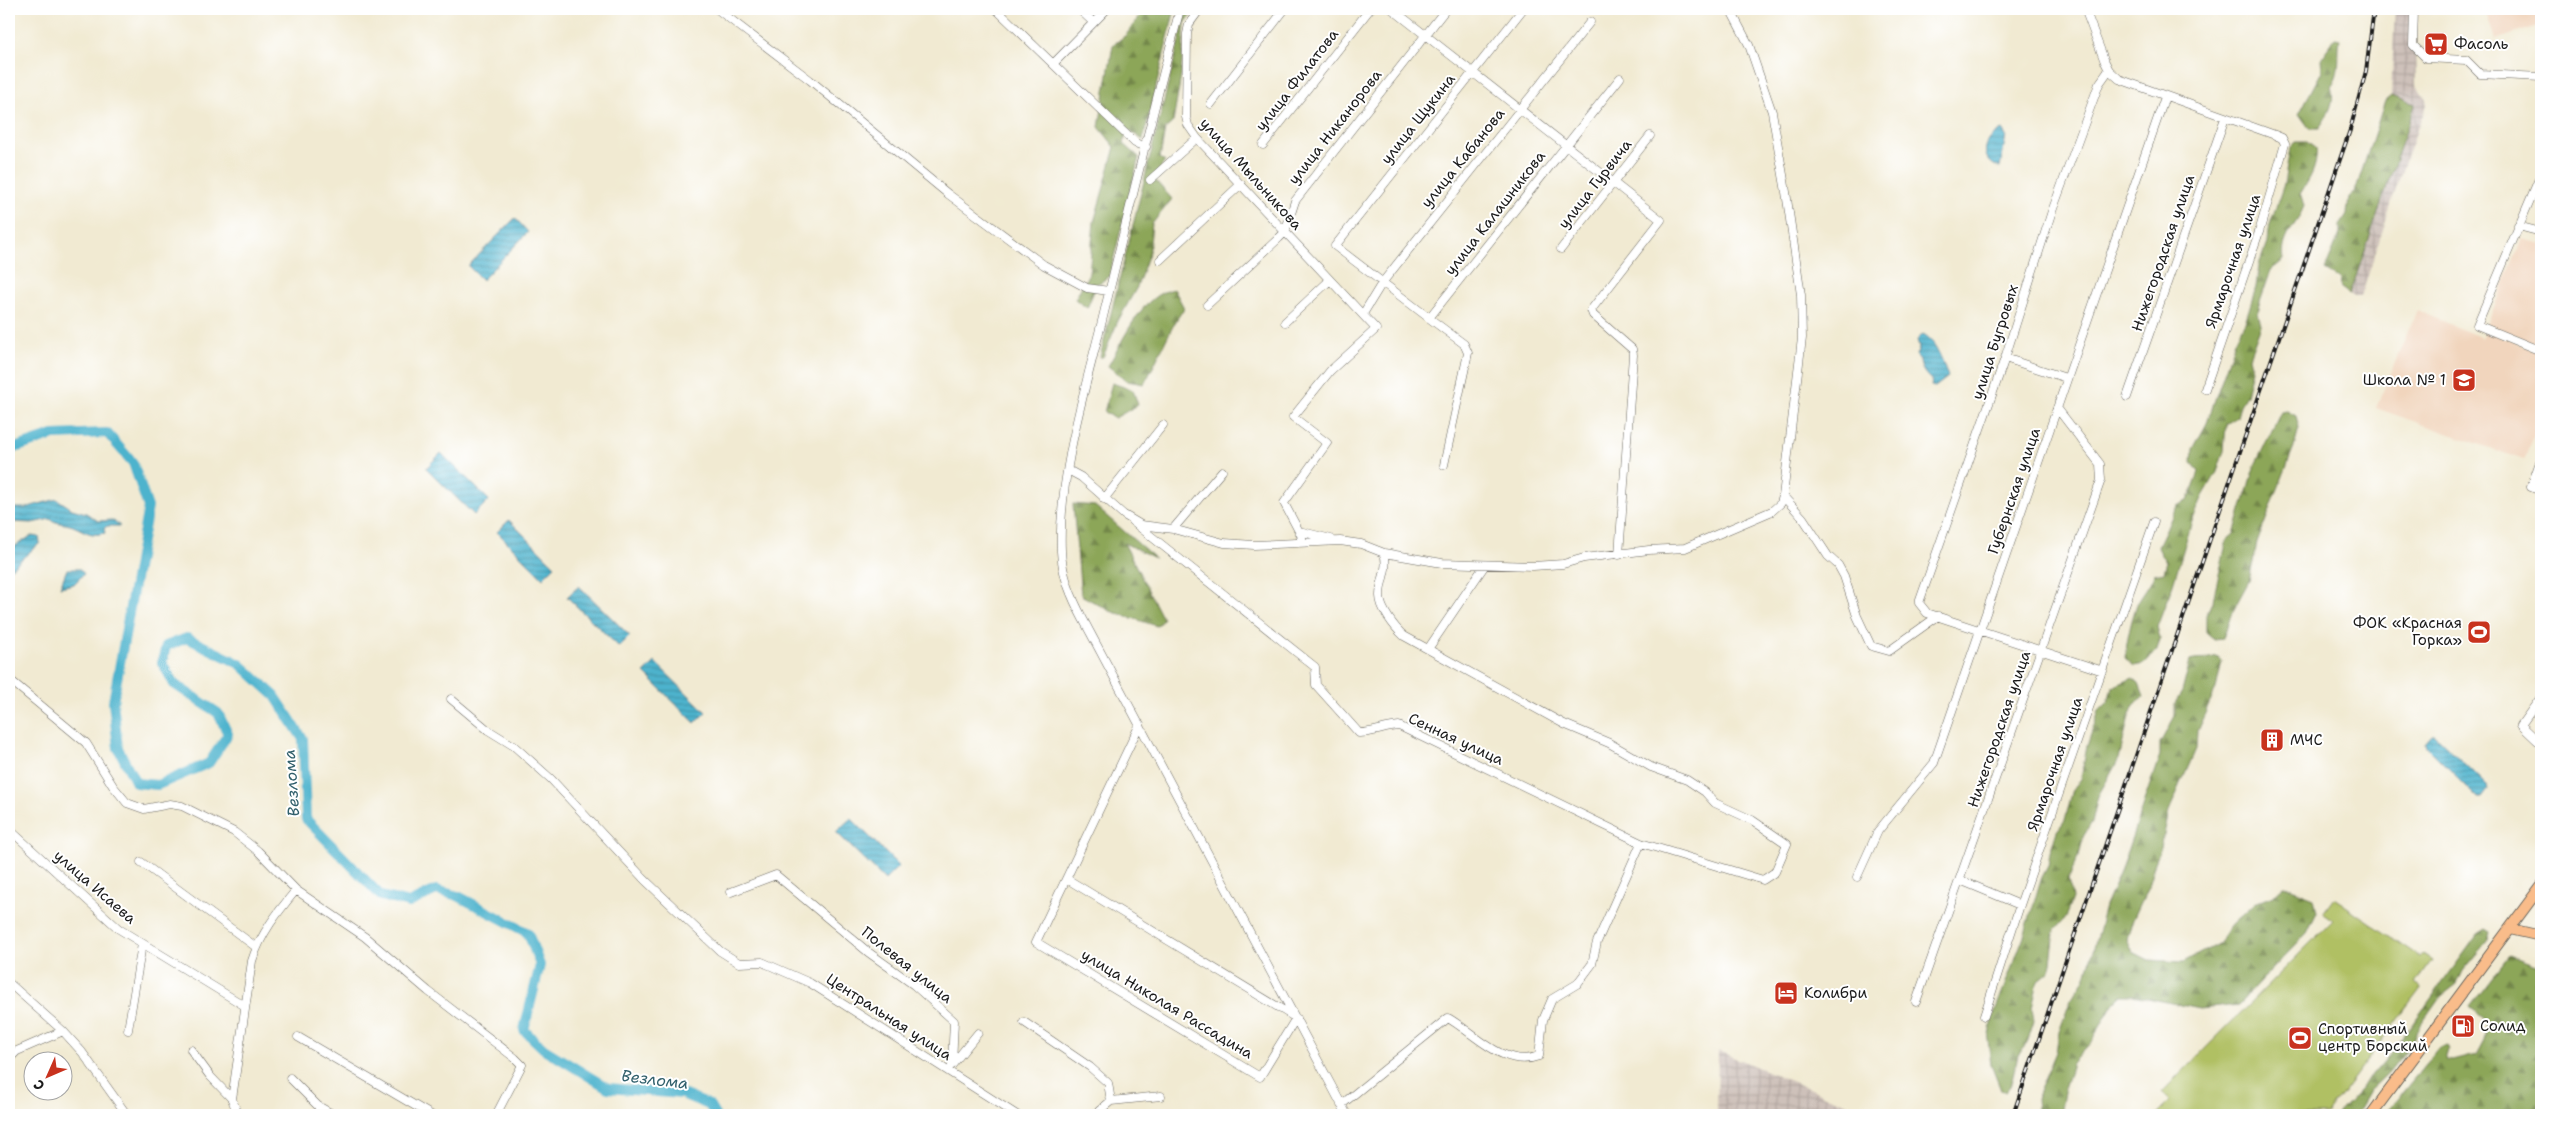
<svg xmlns="http://www.w3.org/2000/svg" width="2550" height="1124" viewBox="0 0 2550 1124" font-family="'Shantell Sans',sans-serif">
  <defs>
    <pattern id="industrial-grid" width="8" height="8" patternUnits="userSpaceOnUse" patternTransform="scale(1.25)"><rect width="8" height="8" fill="#cec1ba"/><path d="M0 4h8M4 0v8" fill="none" stroke="#b0a59f"/></pattern>
    <pattern id="forest-firs" width="22" height="20" patternUnits="userSpaceOnUse" patternTransform="scale(1.25)"><rect width="22" height="20" fill="#8ca659"/><path d="M5 1l3.5 6h-7zM16 11l3.5 6h-7z" fill="#728649"/></pattern>
    <pattern id="water-rules" width="6" height="5" patternUnits="userSpaceOnUse" patternTransform="scale(1.25)"><rect width="6" height="5" fill="#4eb3cd"/><path d="M0 2.5h6" fill="none" stroke="#4091a6"/></pattern>
  </defs>
  <rect width="100%" height="100%" fill="#fff"/>
  <filter id="ink" filterUnits="userSpaceOnUse"><feTurbulence type="fractalNoise" baseFrequency=".02" numOctaves="2"/><feDisplacementMap in="SourceGraphic" scale="10" xChannelSelector="R" yChannelSelector="G"/><feConvolveMatrix kernelMatrix="1 2 1 2 8 2 1 2 1" color-interpolation-filters="sRGB"/></filter>
  <filter id="wash" filterUnits="userSpaceOnUse"><feTurbulence type="fractalNoise" baseFrequency=".0096" numOctaves="4" result="noise"/><feDisplacementMap in="SourceGraphic" scale="20" xChannelSelector="R" yChannelSelector="G"/><feGaussianBlur stdDeviation="1.12" result="paint"/><feColorMatrix in="noise" values="0 0 0 0 0 0 0 0 0 0 0 0 0 0 0 0 0 1.4 0 .05"/><feComposite in="paint" operator="in"/></filter>
  <g filter="url(#wash)">
    <rect width="100%" height="100%" fill="#f1ead2"/>
    <path fill="#f1d5bd" d="M2485,9H2541V25L2495,40Z
      M2522,239L2541,244V347L2487,324Z
      M2417,310L2482,338L2486,330L2541,353V418L2524,460L2376,408Z"/>
    <path fill="url(#industrial-grid)" d="M2395,9H2414L2416,84L2428,102L2407,155L2361,297H2354L2350,294L2415,104L2391,96Z
      M1718,1051L1871,1114V1115H1717Z"/>
    <path fill="url(#forest-firs)" stroke="#54613a" d="M1145,9H1175L1143,140L1127,129L1124,144L1139,157L1109,277L1097,284L1087,308L1075,299L1089,273L1094,222L1115,147L1099,127L1113,45L1126,35Z
      M1187,9H1196L1185,23L1181,76L1173,122L1165,129L1160,158L1165,161L1154,179L1172,199L1152,224L1149,253L1137,287L1118,321L1103,357H1100Z
      M2335,38L2340,39C2337,56 2342,72 2331,86C2336,102 2328,115 2319,128H2309L2299,114L2322,71L2321,58Z
      M2391,96L2415,104L2350,294L2341,287L2340,279L2325,270L2340,234V225L2347,214L2349,197L2355,192L2385,101Z
      M2296,142H2307L2316,149C2318,167 2309,180 2300,194L2304,206C2296,227 2280,238 2284,260L2271,270L2260,302L2258,313L2261,325L2249,357L2252,370L2246,395L2240,405L2237,417L2226,424L2224,451L2217,472L2202,498L2191,524L2173,584L2157,627L2160,638L2155,652L2144,664L2134,666L2125,658C2127,639 2131,622 2137,604C2142,593 2150,586 2154,574L2164,572L2167,561L2161,554L2158,546L2177,506L2188,501L2199,472L2192,462L2193,449L2207,423L2235,341L2246,319L2256,287L2259,265L2267,243L2268,230L2284,184L2290,148Z
      M1174,289L1184,308C1167,333 1159,358 1144,384L1127,381L1108,366C1123,341 1142,293 1174,289Z
      M1112,383L1133,390L1138,405L1115,418L1104,412Z
      M2287,411L2296,416L2299,428L2293,450L2257,543L2249,581L2232,612L2223,638L2214,639L2206,632V615L2213,600L2227,540L2234,534L2255,465L2281,412Z
      M1073,504L1095,506L1155,558L1124,543L1163,619L1157,626L1110,611L1081,595Z
      M2217,657L2222,661L2216,689L2197,731L2196,749L2169,811L2161,848L2152,870L2149,885L2131,924L2127,939L2133,952L2149,960L2183,962L2218,944L2231,925L2255,903L2273,896L2284,886L2314,898L2317,912L2307,933L2238,1005L2200,1009L2133,995H2122L2113,1004L2092,1041L2072,1063L2065,1086L2060,1115H2035L2037,1108L2036,1099L2056,1052L2059,1032L2071,999L2086,977L2105,906L2120,872L2160,755V743L2175,716V703L2182,692L2190,661C2200,658 2208,661 2217,657Z
      M2133,678L2139,683L2144,696L2134,705L2129,716L2119,759L2098,796L2092,822L2083,837L2079,856L2069,878L2072,899L2065,918L2055,930L2050,971L2038,981L2032,1008L2034,1021L2026,1046L2018,1055L2010,1087L2006,1092L2001,1090L1991,1065L1988,1041L1992,1019L2025,933L2041,879L2048,866L2050,852L2057,831L2065,820L2073,789L2081,779L2087,746L2099,711L2108,702L2112,687Z
      M2486,929L2491,932L2489,940L2463,971L2457,984L2439,998L2420,1025L2411,1044L2388,1073L2369,1091L2355,1115H2337L2362,1088L2372,1072L2384,1063L2478,934Z
      M2509,955L2541,967V1115H2384L2440,1047L2447,1045L2449,1050L2446,1060L2453,1061L2476,1055L2484,1040L2487,1024L2470,1006Z"/>
    <path fill="#b0c063" stroke="#666e40" d="M2334,898L2420,957L2423,954L2432,960L2416,983L2422,987L2326,1115H2156L2170,1101L2162,1092L2333,920L2323,913Z"/>
    <path fill="url(#water-rules)" stroke="#356874" d="M2002,130L2006,136L2000,168C1978,159 1983,139 2002,130Z
      M515,218L528,232L482,280L468,266Z
      M1923,334C1935,339 1944,364 1948,377L1935,387L1931,386L1932,381C1926,375 1920,369 1920,360L1916,355L1919,348L1917,340Z
      M441,453L489,500L474,515L426,468Z
      M57,499L72,509L86,513L98,521L112,520L120,526H107L104,529L105,533C91,537 85,531 73,526C65,523 57,524 50,519L32,523L9,522V508H25Z
      M509,520L555,566L543,578L497,532Z
      M31,536L39,537L40,543L9,570V550Z
      M67,569H80L84,574L74,584L60,587Z
      M579,586L630,636L619,647L567,597Z
      M655,662L706,712L695,723L644,673Z
      M2432,735H2435L2487,786L2488,790L2482,798H2478L2426,746L2425,743Z
      M851,818L899,866L885,880L836,832Z"/>
    <g fill="none" stroke-linecap="round" stroke-linejoin="round">
      <path stroke="#4eb3cd" stroke-width="10" d="M9,450L53,435L107,433L133,463L148,507L113,702L118,748L136,783L158,785L209,763L228,734L218,713L174,684L162,662L166,646L187,638L240,664L275,696L303,739L306,819L381,896L409,903L436,890L458,896L528,933L540,965L524,1030L544,1049L608,1088L682,1094L709,1105L715,1115"/>
    </g>
  </g>
  <g filter="url(#ink)">
    <g fill="none" stroke-linecap="round" stroke-linejoin="round">
      <g stroke="#67645c" stroke-width="9">
        <path id="minor" d="M717,9L810,80L948,194L1044,265L1087,288L1109,291
          M996,9L1135,143L1146,147
          M1079,9L1093,22
          M1180,9C1153,111 1128,214 1103,317C1085,389 1058,478 1061,551C1062,576 1072,598 1083,619L1347,1115
          M1200,9L1189,24L1187,34L1186,117L1188,125L1197,138L1376,329L1330,371L1293,417L1327,443L1284,503L1302,537L1299,543
          M1392,9L1661,220L1591,310L1593,315L1632,349L1633,355L1619,555
          M1523,9L1335,246L1429,318L1620,78
          M1730,9L1749,45L1772,112L1786,192L1801,295L1802,338L1783,496L1803,518L1828,556L1838,565L1844,576L1857,616L1871,646L1889,651L1938,616
          M2085,9L2105,62L2109,70L2119,79L2275,135L2282,138L2285,144L2259,232L2205,389
          M2414,9L2413,45L2426,58L2466,60L2480,74L2541,77
          M1053,64L1107,9
          M1211,104L1285,9
          M1263,145L1370,9
          M2541,174L2477,325L2541,351
          M1150,180L1197,138
          M2518,226L2541,232
          M1561,249L1650,136
          M1160,260L1241,184
          M1207,305L1279,238L1285,232L1295,201L1446,9
          M1363,314L1382,283L1590,22
          M1429,318L1464,344L1468,353L1444,465
          M1285,322L1330,280
          M2005,358L2066,378
          M2127,397L2225,118
          M2541,459L2531,487L2541,491
          M1068,470L1081,477L1124,515L1141,525L1173,529L1224,543L1254,545L1340,541L1361,544L1384,553L1442,563L1533,566L1563,564L1584,558L1649,550L1685,548L1772,511L1781,503L1783,496
          M1104,499L1163,425
          M1132,521L1315,667L1316,685L1359,733C1372,733 1385,727 1399,726L1641,843L1763,880L1775,872L1787,844L1752,820L1715,803L1705,792L1687,780L1651,767L1609,743L1564,724L1404,636C1395,628 1380,609 1380,596C1380,580 1389,569 1384,553
          M1173,529L1222,471
          M1299,531L1331,539
          M1428,649L1485,565
          M2103,671L1927,613L1919,603L2005,358L2051,214L2099,84L2109,70
          M9,679L86,743L113,786L127,803L144,809L170,804L182,806L234,832L258,851L296,890L365,937L428,991L515,1058L522,1065L496,1115
          M2541,697L2521,725L2541,744
          M451,699L488,730L514,746L551,779L645,880L720,951L739,963L762,962L810,983L1017,1115
          M9,829L119,929L245,1006
          M141,862L256,947
          M1857,877L1878,831L1934,763L2165,97
          M1067,879L1296,1018L1260,1077L1036,942L1140,724
          M1960,880L2020,905
          M731,892L776,875L868,952L914,985L954,1021L952,1064
          M9,983L63,1031L82,1052L127,1115
          M1916,1002L2101,480L2100,464L2057,408
          M1984,1016L2020,905L2154,522
          M1024,1022L1090,1067L1108,1083L1111,1101
          M128,1030L142,944
          M298,1037L431,1115
          M191,1050L210,1076L232,1099L238,1115
          M9,1059L17,1051L63,1031
          M952,1065L978,1033
          M290,1078L318,1106L321,1115
          M232,1099L252,961C261,933 277,913 296,890
          M1341,1105L1448,1018C1476,1034 1504,1069 1539,1056L1543,1020L1552,999L1577,984L1592,964L1597,942L1641,843
          M318,1106L334,1115
          M1094,1115L1111,1101L1161,1096"/>
      </g>
      <g stroke="#67645c" stroke-width="12">
        <path id="major" d="M2510,929L2541,936
          M2371,1115L2541,886"/>
      </g>
      <use href="#minor" stroke="#fff" stroke-width="8"/>
      <use href="#major" stroke="#f9bc8a" stroke-width="10"/>
      <g stroke="#1c1c1c" stroke-width="4">
        <path id="rail" d="M2013,1115L2350,130L2366,71L2374,9"/>
      </g>
      <use href="#rail" stroke="#fff" stroke-width="2" stroke-dasharray="5.5" stroke-linecap="butt"/>
    </g>
  </g>
  <defs>
    <g id="supermarket-square" transform="scale(1.25)"><rect x="-9" y="-9" width="18" height="18" rx="4" fill="#c8321e" stroke="#fff"/><path d="M-6-5.5h2.5l.6 2H6L4.5 2H-2.5L-4.4-4H-6ZM-1.5 3.2a1.3 1.3 0 1 0 .1 0ZM3 3.2a1.3 1.3 0 1 0 .1 0Z" fill="#fff"/></g>
    <g id="school-square" transform="scale(1.25)"><rect x="-9" y="-9" width="18" height="18" rx="4" fill="#c8321e" stroke="#fff"/><path d="M0-5L7-2L0 1L-7-2ZM-4 1L0 2.5L4 1V4Q0 6-4 4Z" fill="#fff"/></g>
    <g id="stadium-square" transform="scale(1.25)"><rect x="-9" y="-9" width="18" height="18" rx="4" fill="#c8321e" stroke="#fff"/><path d="M0-5a6.5 5 0 1 0 0 10a6.5 5 0 1 0 0-10ZM-3.5-1.8h7v3.6h-7Z" fill="#fff"/></g>
    <g id="building-square" transform="scale(1.25)"><rect x="-9" y="-9" width="18" height="18" rx="4" fill="#c8321e" stroke="#fff"/><path d="M-4-6H4V6H1V3H-1V6H-4ZM-2.5-4.3h1.7v1.8h-1.7ZM.8-4.3h1.7v1.8H.8ZM-2.5-1h1.7V.8h-1.7ZM.8-1h1.7V.8H.8Z" fill="#fff"/></g>
    <g id="hotel-square" transform="scale(1.25)"><rect x="-9" y="-9" width="18" height="18" rx="4" fill="#c8321e" stroke="#fff"/><path d="M-6-4.5h1.5V1H6V5H4.5V3h-9V5H-6ZM-4 0a1.8 1.8 0 1 1 3.6 0ZM.5 0V-2.5h3Q6-2.5 6 0Z" fill="#fff"/></g>
    <g id="fuel-square" transform="scale(1.25)"><rect x="-9" y="-9" width="18" height="18" rx="4" fill="#c8321e" stroke="#fff"/><path d="M-5.5-6h7V0h2V4h1.3V-2.5L3-4.5l.8-.8L6-3V5H2.5V1h-1V6h-7ZM-4.2-4.7v3.2H.2V-4.7Z" fill="#fff"/></g>
  </defs>
  <g fill-rule="evenodd">
    <use href="#supermarket-square" x="2436" y="44"/>
    <use href="#school-square" x="2464" y="380"/>
    <use href="#stadium-square" x="2479" y="632"/>
    <use href="#building-square" x="2272" y="740"/>
    <use href="#hotel-square" x="1786" y="993"/>
    <use href="#fuel-square" x="2463" y="1026"/>
    <use href="#stadium-square" x="2300" y="1038"/>
  </g>
  <g text-anchor="middle" stroke-width="4" stroke-linejoin="round" paint-order="stroke">
    <g font-size="15" fill="#1c1c1c" stroke="#fff" text-anchor="start">
      <text x="2454" y="49">Фасоль</text>
      <text x="2446" y="385" text-anchor="end">Школа № 1</text>
      <text x="2462" y="628" text-anchor="end">ФОК «Красная<tspan x="2462" dy="17">Горка»</tspan></text>
      <text x="2290" y="745">МЧС</text>
      <text x="1804" y="998">Колибри</text>
      <text x="2480" y="1031">Солид</text>
      <text x="2318" y="1034">Спортивный<tspan x="2318" dy="17">центр Борский</tspan></text>
    </g>
    <g font-size="15" fill="#1c1c1c" stroke="#fff">
      <text transform="translate(1297 80) rotate(-52)" y="5">улица Филатова</text>
      <text transform="translate(1418 119) rotate(-52)" y="5">улица Щукина</text>
      <text transform="translate(1335 127) rotate(-52)" y="5">улица Никанорова</text>
      <text transform="translate(1463 158) rotate(-51)" y="5">улица Кабанова</text>
      <text transform="translate(1251 174) rotate(48)" y="5">улица Мыльникова</text>
      <text transform="translate(1595 184) rotate(-52)" y="5">улица Гурвича</text>
      <text transform="translate(1495 213) rotate(-52)" y="5">улица Калашникова</text>
      <text transform="translate(2163 253) rotate(-71)" y="5">Нижегородская улица</text>
      <text transform="translate(2233 261) rotate(-71)" y="5">Ярмарочная улица</text>
      <text transform="translate(1995 342) rotate(-72)" y="5">улица Бугровых</text>
      <text transform="translate(2014 491) rotate(-71)" y="5">Губернская улица</text>
      <text transform="translate(1999 729) rotate(-71)" y="5">Нижегородская улица</text>
      <text transform="translate(1456 739) rotate(25)" y="5">Сенная улица</text>
      <text transform="translate(2055 764) rotate(-71)" y="5">Ярмарочная улица</text>
      <text transform="translate(95 887) rotate(41)" y="5">улица Исаева</text>
      <text transform="translate(907 965) rotate(39)" y="5">Полевая улица</text>
      <text transform="translate(1167 1004) rotate(31)" y="5">улица Николая Рассадина</text>
      <text transform="translate(889 1017) rotate(33)" y="5">Центральная улица</text>
    </g>
    <g font-size="16" font-style="italic" fill="#32606c" stroke="#fff">
      <text transform="translate(291 783) rotate(-94)" y="6">Везлома</text>
      <text transform="translate(655 1079) rotate(7)" y="6">Везлома</text>
    </g>
  </g>
  <rect width="2550" height="1124" fill="none" stroke="#fff" stroke-width="30"/>
  <g transform="translate(48 1076) rotate(225)"><circle r="24" fill="#ffffff" stroke="#a4a4a4"/>
  <path d="M0-4L9 19L0 12L-9 19Z" fill="#c8321e"/>
  <text y="-8" font-size="14" font-weight="bold" text-anchor="middle" fill="#1c1c1c">С</text>
  </g>
</svg>
